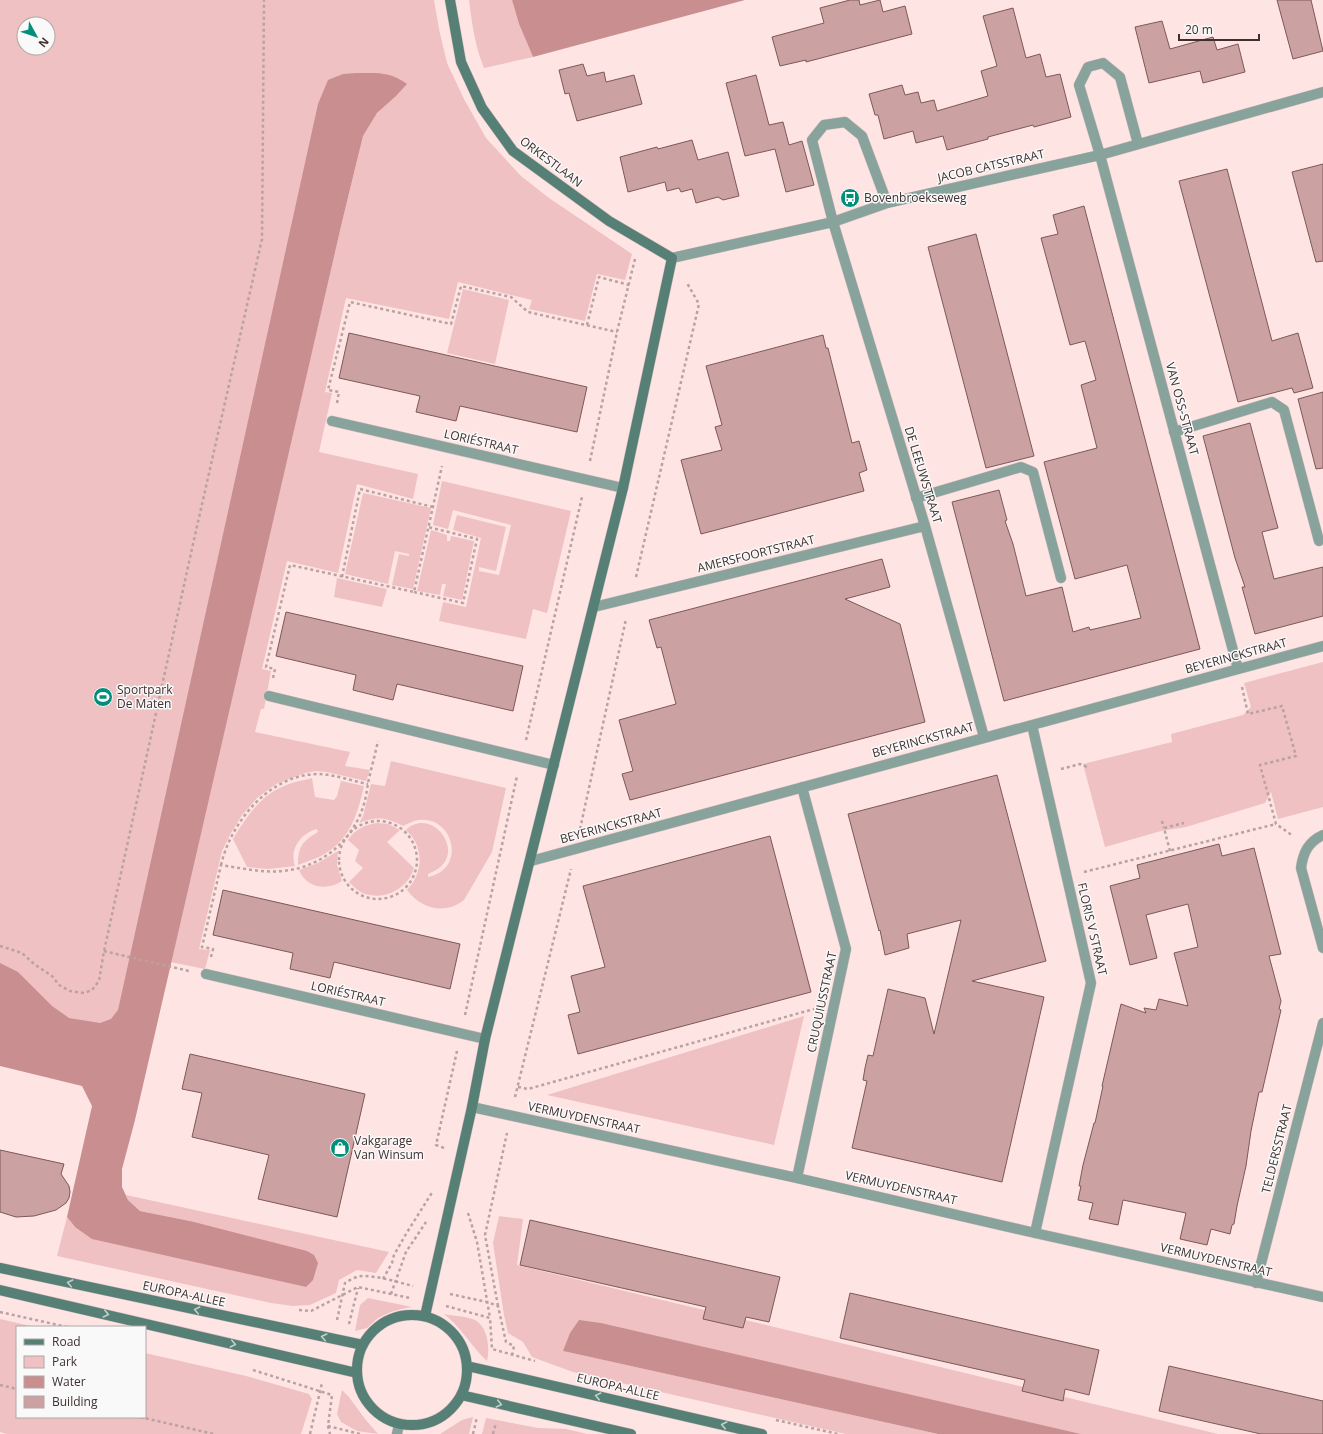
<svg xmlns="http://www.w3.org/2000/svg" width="1323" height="1434" viewBox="0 0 1323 1434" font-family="'Open Sans',sans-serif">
  <rect width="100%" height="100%" fill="#ffe4e4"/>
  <path fill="#efc1c2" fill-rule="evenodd" d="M0,0H434L439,29L447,63L464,99L486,138L521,176L549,198L632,254L625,280L597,274L585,321L529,309L532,300L458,282L449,319L346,298L325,392L332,393L319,452L418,474L413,499L357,484L338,573L287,561L262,669L271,671L264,709H261L255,732L350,752L345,766L370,770L366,781L327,772L316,771L305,773L276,784L257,798L242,815L231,833L222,851L199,949L210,950L205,969L170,962L342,222L363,136L377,113L395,97L356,73L124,1064L0,1033ZM24,24H48V48H24Z
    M469,0H512L519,24L533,57L484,68C475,46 472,24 469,0Z
    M463,289L509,300L495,364L447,353Z
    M442,481L571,511L547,613L533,609L526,639L439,621L443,602L466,607L481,538L453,530L457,515L506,527L496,571L479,567V571L499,575L511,525L453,510L448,529L433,525Z
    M363,493L431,508L413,589L392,585L399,554L409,556V554L395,551L388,584L345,574Z
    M431,530L447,535V541H450L451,536L474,541L462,600L443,596L446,584H442L440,595L417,591Z
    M337,578L387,589L382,607L334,597Z
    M1323,662V807L1278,819L1271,792L1265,803L1186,827L1161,831L1105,847L1083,764L1172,742L1171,734L1243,715L1251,707L1244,683Z
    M391,761L506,788L492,852L464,900C445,915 421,909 407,890C424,872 424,846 406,830C432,804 473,858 428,874V877C467,869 454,815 418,820C412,821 408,824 403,826C387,817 376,816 359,823L363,816L371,784L385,786Z
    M312,778L315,797L334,800L337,796L341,781L364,786C357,817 349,842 319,857C312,860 305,862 298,865C298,847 302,841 318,832L317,829C301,833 289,849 295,866L269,869L247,867L233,839C245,819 260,796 282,787C291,782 302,781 312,778Z
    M377,823L388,824L400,830L387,842L414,868C409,886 389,899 370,895C361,894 355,888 349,882L363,868L355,861L359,850L348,840C355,829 365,825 377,823Z
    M338,851L337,865L342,881C327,891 306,888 299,870L318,863Z
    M804,1016L774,1145L547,1095Z
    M126,1195L389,1252L376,1273L357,1270L339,1280L336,1293L310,1305L293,1306L271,1303L57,1256L67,1217L75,1227L306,1287L190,1221L140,1211L128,1200Z
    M499,1216L523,1219L517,1265L1218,1434H1081L786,1367L563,1351L938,1434H846L573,1372L532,1357L523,1342L508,1333L504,1315L493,1243Z
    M368,1298L412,1307L401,1309L391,1312L378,1318L367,1328L355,1331L360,1305Z
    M444,1314C453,1316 466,1316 475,1320C488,1327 490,1348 487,1361C471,1346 461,1327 444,1314Z
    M0,1319L35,1327H17V1417H145V1353L246,1376L309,1394L312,1399L301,1434H7L0,1432Z
    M342,1390L349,1397L365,1419L378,1434L357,1431L341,1422L337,1414Z
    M473,1417L469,1434H440L462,1420Z
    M486,1418L538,1428L566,1429L587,1434H482Z"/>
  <path fill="#c98e90" d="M512,0H745L533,57L519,24Z
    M356,73C376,73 390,71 407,84L395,97L377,113L363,136L342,222L135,1120L122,1169V1187L128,1200L140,1211L190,1221L307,1251L314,1255L318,1263L313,1280L306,1287L92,1239L75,1227L67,1217L92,1106L82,1086L0,1066V963L18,972L52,1006L69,1018L100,1023L111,1019L118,1010L318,104L328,80L343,74Z
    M579,1320L601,1323L1081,1434H938L563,1351L570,1333Z"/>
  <path fill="#cba1a2" stroke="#7e5859" d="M850,0H859L860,5L880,0L883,12L905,6L912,34L806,62V60L780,66L772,37L824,23L820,8Z
    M1277,0H1311L1323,51L1293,59Z
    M1013,8L1026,58L1040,54L1046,77L1060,74L1071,117L1034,127L1033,125L988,137V139L947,150L943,136L916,143L913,131L884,139L878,115H875L869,94L902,85L905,95L918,92L921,103L934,100L937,111L988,96L981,71L997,66L983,16Z
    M1162,21L1170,49L1213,37L1217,50L1238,44L1245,72L1203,83L1200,71L1149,83L1135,27Z
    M583,64L587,76L604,72L606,82L634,75L642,104L577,121L569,93L565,94L559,70Z
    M756,75L769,125L783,122L789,145L802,141L814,185L786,192L775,149L745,156L726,83Z
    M692,140L698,160L728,152L739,196L723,200L718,197L696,203L692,189L681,192L679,188L667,191L665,182L628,192L620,157L657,147L658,149Z
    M1323,164V261L1316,262L1292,172Z
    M1227,169L1272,341L1298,333L1313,388L1294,393L1292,388L1238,402L1179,181Z
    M1084,206L1200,649L1004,701L952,502L999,490L1007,520L1005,521L1013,544L1026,596L1062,587L1073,632L1089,627L1090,630L1141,618L1127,565L1075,579L1044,462L1097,448L1081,385L1096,380L1085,341L1070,345L1041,238L1058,234L1053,215Z
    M976,234L1034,456L986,468L928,247Z
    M349,333L587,387L577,432L460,406L456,421L416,412L420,396L339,378Z
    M823,335L826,348H828L852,443L859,441L867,470L859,473L864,491L701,534L681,460L722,450L715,427L722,425L706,366Z
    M1323,392V468L1316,469L1298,399Z
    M1250,423L1278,528L1262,532L1274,579L1323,567V616L1255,634L1242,587H1245L1235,558L1203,436Z
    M882,559L890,587L845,599L900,624L925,722L630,800L622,774L633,771L619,720L676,704L661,647L657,648L649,620Z
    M286,612L523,666L513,711L397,684L393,700L353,690L356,675L276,656Z
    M997,775L1046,961L972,981L1044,997L1002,1182L852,1148L867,1081L863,1080L865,1068L868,1055L873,1056L888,989L925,998L934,1034L961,920L907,934L909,948L885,955L880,930L879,931L848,814Z
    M770,836L811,992L578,1054L568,1015L580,1012L571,976L605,967L583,886Z
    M1219,844L1222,856L1254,848L1281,954L1269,956L1281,1001L1279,1009L1281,1010L1262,1092H1259L1251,1131L1246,1166L1237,1206L1234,1224L1232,1225L1230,1234L1211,1229L1207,1245L1180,1239L1186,1213L1123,1200L1118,1225L1089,1219L1093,1203L1078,1200L1081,1186H1079L1083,1165L1094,1123H1095L1103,1086H1102L1121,1004L1146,1013L1144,1008L1156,1010L1159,999L1188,1006L1174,953L1198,947L1188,904L1146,915L1157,958L1130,965L1110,886L1140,878L1137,865Z
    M223,890L460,944L450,989L334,962L330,978L290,969L293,953L213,935Z
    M190,1054L365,1094L337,1217L258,1199L269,1155L192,1137L202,1093L182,1089Z
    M0,1150L64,1164L61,1174L69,1186L70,1192L69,1198L66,1203L56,1210L34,1216L16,1217L0,1212Z
    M530,1220L780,1277L769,1322L746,1317L743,1328L703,1319L706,1307L520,1265Z
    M850,1293L1099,1350L1089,1395L1065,1389L1063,1401L1022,1391L1025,1380L840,1338Z
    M1169,1366L1323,1401V1434H1261L1159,1411Z"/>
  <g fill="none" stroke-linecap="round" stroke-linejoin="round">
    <g stroke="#d9c0c0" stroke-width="11">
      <path id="lane" d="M1174,432L1272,402L1284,410L1319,541
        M916,498L1021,467L1033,472L1061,578"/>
    </g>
    <g stroke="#d9c0c0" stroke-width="11">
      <path id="street" d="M1138,144L1120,77L1103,63L1088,67L1079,85L1100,155L1238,669
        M887,203L862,136L845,122L824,125L812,140L833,222L925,526L984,737
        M672,258L833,222L887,203L1100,155L1323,92
        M332,421L623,488
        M594,607L925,526
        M269,696L554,765
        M1032,725L1091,983L1035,1233
        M1323,835C1308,842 1303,853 1301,868L1323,948
        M531,861L1323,646
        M206,974L485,1039
        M472,1107L797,1178L1035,1233L1323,1297
        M797,1178L846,949L802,787
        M1256,1283L1323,1023
        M397,1434L399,1424"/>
    </g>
    <g stroke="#d9c0c0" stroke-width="11">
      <path id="secondary" d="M0,1268L363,1345
        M0,1290L357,1373
        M357 1370a55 55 0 1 1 110 0a55 55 0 1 1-110 0Z
        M425,1316L472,1107L485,1039L623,488L672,258L609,221L513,151L482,108L461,62L450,0
        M467,1366L762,1434
        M461,1395L631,1434"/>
    </g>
    <path stroke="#baa2a2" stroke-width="2.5" stroke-dasharray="3 3" stroke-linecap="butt" d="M587,325L599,277L629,285
      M337,403L339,392L328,390L350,302L451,324L461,286L511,297L528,312L617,332
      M590,461L617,332L635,259
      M342,577L360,489L433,507
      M636,577L699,304L687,283
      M414,592L463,603L477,539L428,527
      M273,678L275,669L266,667L290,565L414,592L442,466
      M1242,687L1248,714L1282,706L1296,756L1260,765L1276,824L1293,836
      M526,740L582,497
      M1061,769L1080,764L1087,767
      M1162,821L1164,828
      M339 860a39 39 0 1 1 78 0a39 39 0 1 1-78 0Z
      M580,829L626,619
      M1170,851L1164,828L1184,823
      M221,865C231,822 269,775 317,774C334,774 352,781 368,784
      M1084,872L1276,824
      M0,946L22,953L34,964L52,976L59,985L70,991L84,993L92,990L99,981L104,951L193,544L262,239L264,0
      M104,951L189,971
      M211,957L213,949L202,947L221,865C241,868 262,873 282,871C321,868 353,841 364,804C366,797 367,790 368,783C371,769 375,755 378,741
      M465,1015L517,776
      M518,1087L528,1089L814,1009
      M515,1097L571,869
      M444,1148L436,1145L457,1051
      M468,1213L477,1242L490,1318
      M383,1279L392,1263L394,1255L406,1234L433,1191
      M391,1294L406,1252L426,1222
      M450,1294L487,1302L498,1306L506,1342L514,1346L512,1356
      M446,1306L490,1318L492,1349L535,1361
      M498,1306L485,1235L507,1133
      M299,1310L311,1311L358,1287L410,1298
      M0,1312L67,1327
      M337,1320L345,1283C350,1280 356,1276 363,1276C379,1276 397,1282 413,1286
      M349,1324L358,1288
      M253,1370L332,1395L328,1426L360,1434
      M0,1385L17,1389
      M140,1417L214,1434
      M776,1420L838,1434
      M328,1426L330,1434
      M310,1434L322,1383
      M473,1434L477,1417
      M493,1434L496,1423"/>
    <use href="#lane" stroke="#87a39c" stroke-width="10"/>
    <use href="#street" stroke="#87a39c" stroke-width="10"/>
    <use href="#secondary" stroke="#568076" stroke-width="10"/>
  </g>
  <defs><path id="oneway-chevron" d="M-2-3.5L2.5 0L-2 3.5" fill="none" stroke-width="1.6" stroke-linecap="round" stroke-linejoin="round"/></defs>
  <g stroke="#c0cfcb">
    <use href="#oneway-chevron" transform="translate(70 1283) rotate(-168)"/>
    <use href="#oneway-chevron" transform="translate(197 1310) rotate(-168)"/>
    <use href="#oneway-chevron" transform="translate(106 1314) rotate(13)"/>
    <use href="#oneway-chevron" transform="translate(324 1337) rotate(-168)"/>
    <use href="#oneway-chevron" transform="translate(233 1344) rotate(13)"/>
    <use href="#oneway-chevron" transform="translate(598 1396) rotate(-167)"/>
    <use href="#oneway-chevron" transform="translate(499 1404) rotate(13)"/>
    <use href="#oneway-chevron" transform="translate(724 1425) rotate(-167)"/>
  </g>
  <defs>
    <g id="bus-disc" transform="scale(1)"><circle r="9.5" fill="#008f7a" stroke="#f9f9f9"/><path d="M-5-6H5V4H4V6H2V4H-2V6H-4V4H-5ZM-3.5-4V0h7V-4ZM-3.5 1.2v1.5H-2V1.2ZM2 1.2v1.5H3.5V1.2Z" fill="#fff"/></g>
    <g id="stadium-disc" transform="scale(1)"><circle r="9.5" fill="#008f7a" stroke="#f9f9f9"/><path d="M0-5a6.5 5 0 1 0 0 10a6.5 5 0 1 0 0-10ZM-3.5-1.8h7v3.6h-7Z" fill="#fff"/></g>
    <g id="shop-disc" transform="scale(1)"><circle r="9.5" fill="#008f7a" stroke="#f9f9f9"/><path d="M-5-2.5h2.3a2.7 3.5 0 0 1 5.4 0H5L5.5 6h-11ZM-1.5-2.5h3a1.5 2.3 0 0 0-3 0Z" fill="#fff"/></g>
  </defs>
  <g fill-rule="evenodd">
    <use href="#bus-disc" x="850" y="198"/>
    <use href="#stadium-disc" x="103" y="697"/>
    <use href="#shop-disc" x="340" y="1148"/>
  </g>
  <g text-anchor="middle" stroke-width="3" stroke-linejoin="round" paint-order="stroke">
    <g font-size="12" fill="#402f2f" stroke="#f9f9f9">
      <text transform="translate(551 162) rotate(37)" y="4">ORKESTLAAN</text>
      <text transform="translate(991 166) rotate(-13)" y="4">JACOB CATSSTRAAT</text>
      <text transform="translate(1182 409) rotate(75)" y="4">VAN OSS-STRAAT</text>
      <text transform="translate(481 442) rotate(13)" y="4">LORIÉSTRAAT</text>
      <text transform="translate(923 475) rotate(73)" y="4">DE LEEUWSTRAAT</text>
      <text transform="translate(756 554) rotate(-14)" y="4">AMERSFOORTSTRAAT</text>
      <text transform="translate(1236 656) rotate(-15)" y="4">BEYERINCKSTRAAT</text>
      <text transform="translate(923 740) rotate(-15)" y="4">BEYERINCKSTRAAT</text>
      <text transform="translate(611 826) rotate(-15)" y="4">BEYERINCKSTRAAT</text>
      <text transform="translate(1092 929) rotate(77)" y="4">FLORIS V STRAAT</text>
      <text transform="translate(348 994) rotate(13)" y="4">LORIÉSTRAAT</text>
      <text transform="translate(822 1002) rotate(-78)" y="4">CRUQUIUSSTRAAT</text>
      <text transform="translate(584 1118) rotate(12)" y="4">VERMUYDENSTRAAT</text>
      <text transform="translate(1277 1149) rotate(-76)" y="4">TELDERSSTRAAT</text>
      <text transform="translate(901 1188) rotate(13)" y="4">VERMUYDENSTRAAT</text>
      <text transform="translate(1216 1260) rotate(13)" y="4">VERMUYDENSTRAAT</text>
      <text transform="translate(184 1294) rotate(12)" y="4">EUROPA-ALLEE</text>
      <text transform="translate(618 1387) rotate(13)" y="4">EUROPA-ALLEE</text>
    </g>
    <g font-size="12" fill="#402f2f" stroke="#f9f9f9" text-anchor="start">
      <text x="864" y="202">Bovenbroekseweg</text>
      <text x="117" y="694">Sportpark<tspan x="117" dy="14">De Maten</tspan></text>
      <text x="354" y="1145">Vakgarage<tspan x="354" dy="14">Van Winsum</tspan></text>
    </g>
  </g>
  <rect x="16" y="1326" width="130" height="92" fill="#f9f9f9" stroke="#afa8a8"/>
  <rect x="24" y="1339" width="20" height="6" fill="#568076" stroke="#afa8a8"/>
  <text x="52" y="1346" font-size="12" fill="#402f2f">Road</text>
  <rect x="24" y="1356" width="20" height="12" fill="#efc1c2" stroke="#afa8a8"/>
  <text x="52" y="1366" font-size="12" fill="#402f2f">Park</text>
  <rect x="24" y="1376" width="20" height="12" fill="#c98e90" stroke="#afa8a8"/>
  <text x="52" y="1386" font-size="12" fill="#402f2f">Water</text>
  <rect x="24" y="1396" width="20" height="12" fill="#cba1a2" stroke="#afa8a8"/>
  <text x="52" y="1406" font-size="12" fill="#402f2f">Building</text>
  <g transform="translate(36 36) rotate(130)"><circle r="19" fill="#f9f9f9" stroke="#afa8a8"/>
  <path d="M0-3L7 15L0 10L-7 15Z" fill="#008f7a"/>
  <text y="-6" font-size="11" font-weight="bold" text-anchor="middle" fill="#402f2f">N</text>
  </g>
  <path d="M1179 34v6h80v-6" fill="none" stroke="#402f2f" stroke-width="2"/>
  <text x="1185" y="34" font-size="12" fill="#402f2f" stroke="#f9f9f9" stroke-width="3" paint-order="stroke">20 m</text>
</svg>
